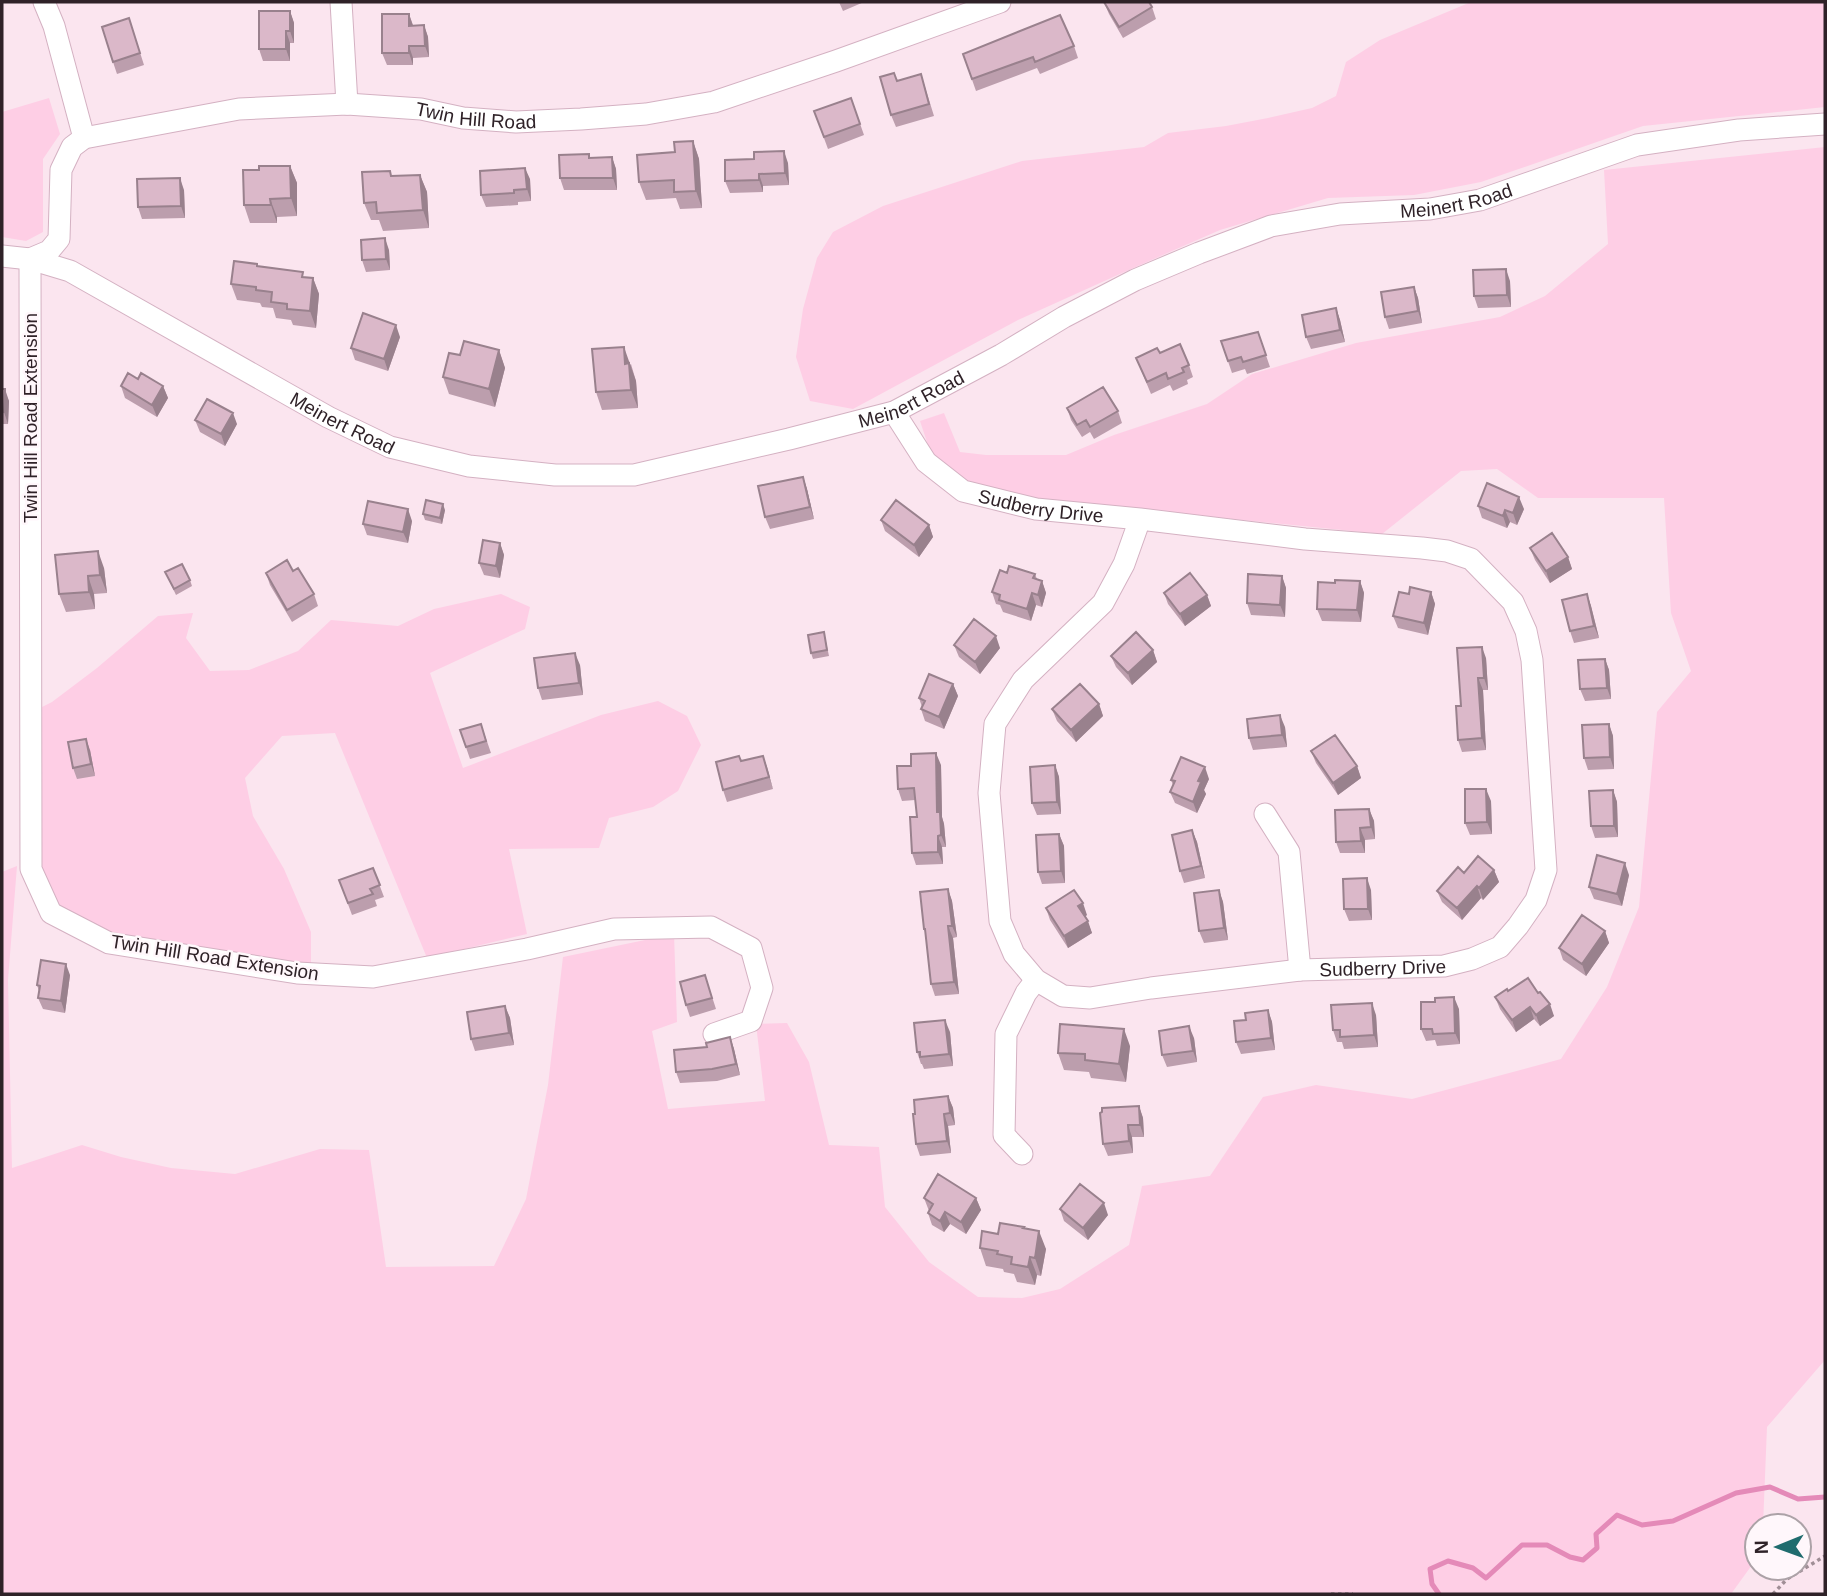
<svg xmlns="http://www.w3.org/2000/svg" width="1827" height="1596" viewBox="0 0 1827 1596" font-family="Arial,sans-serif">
  <rect width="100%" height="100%" fill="#fbe5ef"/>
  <path fill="#fecee5" d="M1471,2H1825V107L1643,126L1481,182L1414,195L1328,198L1220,230L1131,269L1018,320L853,409L810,401L796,357L803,309L817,258L833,232L883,206L1022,161L1144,147L1168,133L1226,126L1268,118L1312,108L1336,96L1346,62L1380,40Z
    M49,98L60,134L43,159V232L26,241L2,237V112Z
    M1825,147V1360L1767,1427L1763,1526H1757V1558L1731,1594H2V872L17,866L8,980L12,1168L82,1145L121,1157L171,1168L235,1174L320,1149L369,1150L386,1267L494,1266L526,1199L548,1085L563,957L674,934L677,1022L652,1031L668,1109L765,1101L756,1024L787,1023L809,1062L829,1145L879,1147L885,1207L929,1262L978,1297L1022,1298L1060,1289L1129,1245L1142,1186L1210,1176L1263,1097L1316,1085L1412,1099L1561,1059L1607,987L1639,907L1657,712L1691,671L1671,613L1664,498H1538L1497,469L1461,471L1382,534L1032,499L961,482L932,457L920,421L944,413L960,452L986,455H1066L1114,435L1207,404L1252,374L1356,343L1500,317L1545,296L1608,244L1604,170Z
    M501,594L530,607L525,629L430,673L463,768L601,715L658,701L687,716L701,745L678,791L653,807L609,818L599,848L509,849L527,934L427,958L335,733L282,736L245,778L253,816L284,869L311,932V966L106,932L53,905L37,867L36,710L52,702L97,668L158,616L193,613L186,638L210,671L249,670L298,651L331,620L398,626L434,609Z"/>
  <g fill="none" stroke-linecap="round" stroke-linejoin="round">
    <path stroke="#e48ab8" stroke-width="5" d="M1439,1594L1432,1584L1430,1569L1448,1561L1473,1568L1486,1578L1522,1545H1547L1570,1557L1583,1560L1597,1548L1596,1534L1617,1515L1642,1525L1673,1521L1736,1493L1770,1487L1798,1499L1825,1497"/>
    <g stroke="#d4b1c2" stroke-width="23">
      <g id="street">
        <path d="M44,2L54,26L84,138"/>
        <path d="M341,2L347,104"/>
        <path id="s1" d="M2,256L30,259L70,271L328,417L390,447L469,466L555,475H634L789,439L894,412L1001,355L1064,317L1135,280L1199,253L1271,226L1340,214L1430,209L1480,200L1637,145L1739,130L1825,124"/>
        <path id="s2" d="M894,412L926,462L963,491L1036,509L1140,519L1124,564L1103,603L1023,680L995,724L989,793L1000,921L1014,954L1036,980L1063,996L1090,998L1151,988L1300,970L1444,966L1472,959L1500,947L1518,926L1536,900L1546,870L1532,660L1526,631L1513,602L1471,559L1447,551L1422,548L1305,539L1140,519"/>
        <path d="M1265,814L1289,852L1300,970"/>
        <path id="s3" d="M714,1034L751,1021L762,988L751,948L711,927L614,929L527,949L373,977L297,973L109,943L51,913L31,869L30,259L49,251L59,239L61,170L72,147L84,138L239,109L347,104L421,109L463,118L516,122L581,119L646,114L714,102L836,61L1000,2"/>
        <path d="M1022,1154L1004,1135L1006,1034L1026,993L1036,980"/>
      </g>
    </g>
    <path stroke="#a08e96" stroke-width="3.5" stroke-dasharray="3.5 3.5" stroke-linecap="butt" d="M1331,1594H1353
      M1773,1594L1787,1579L1825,1556"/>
    <use href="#street" stroke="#fff" stroke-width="21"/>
  </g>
  <path fill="#bc9ead" d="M839,2H864L843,11Z
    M1104,2L1152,7L1156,19L1123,38L1109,14Z
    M290,11L294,23V43H290V61H263L259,49Z
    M409,14L413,25H424L428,37L429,57L413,58V65H387L382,53Z
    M129,18L144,65L117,74L113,62Z
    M1074,46L1078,58L1040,74L1037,68L976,91L963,54Z
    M921,74L934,116L896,127L891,115Z
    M851,98L864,135L828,149L814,111Z
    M693,141L699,159L702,208L680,209L676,198L646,200L639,182L675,152Z
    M612,157L616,169L617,190H564L560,178Z
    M754,159L788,163L789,185L763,186V192L730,193L725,181Z
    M290,166L297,183V216L277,217V223H250L244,205L259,170Z
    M420,175L427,192L429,228L383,231L379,220H371L364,203L392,176Z
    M530,179L531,201L518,202V205L486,207L481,195Z
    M184,190L185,218L142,219L138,207Z
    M389,250L390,270L366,272L362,260Z
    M257,264L258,266L305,277L313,278L319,294L316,328L293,325L291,320L276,318L273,308L262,307L260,303L237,300L231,284Z
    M1510,281L1511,307L1478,308L1474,296Z
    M1414,287L1418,298L1422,323L1389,329L1385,317Z
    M1336,308L1340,320L1345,342L1311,349L1306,337Z
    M1258,332L1270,367L1247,374L1245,369L1232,373L1221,341Z
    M400,337L388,371L355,360L351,348Z
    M499,350L505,368L495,407L449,394L443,377L460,355Z
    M1160,353L1189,365L1193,377L1187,380L1188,384L1173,391L1170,385L1151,394L1136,358Z
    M631,364L636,381L638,408L602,410L596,392Z
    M138,379L163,386L168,398L157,417L125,398L121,386Z
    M2,389L9,401L8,424H2Z
    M1067,408L1118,411L1122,423L1094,439L1090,432L1082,437L1071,420Z
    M195,420L237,424L225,446L200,432Z
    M803,477L807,489L814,519L770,529L765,517Z
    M1478,506L1524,509L1517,525L1510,522L1507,528L1482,518Z
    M445,510L442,524L425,520L423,514Z
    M881,520L929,525L933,537L919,557L885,531Z
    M412,521L408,543L367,535L363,524Z
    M500,543L504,555L500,578L484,575L479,563Z
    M1530,548L1568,557L1572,569L1550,583L1535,560Z
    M55,555L104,568L107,593L94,594L95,609L66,612L59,594Z
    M293,571L314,594L318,606L292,622L270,585L266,573Z
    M165,572L190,580L192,586L176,595Z
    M1007,573L1035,574L1037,579L1042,581L1046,593L1042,607L1036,605L1031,621L1003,612L1000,605L996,604L992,592Z
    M1282,576L1286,588L1285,617L1251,615L1247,603Z
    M1360,581L1364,593L1361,622L1322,621L1317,609L1335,583Z
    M1431,592L1435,604L1428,635L1398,628L1393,616L1409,594Z
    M1164,593L1207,595L1211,606L1185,626L1168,604Z
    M1587,594L1591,606L1599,638L1574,643L1570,631Z
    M824,632L829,656L813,659L811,653Z
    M954,645L1000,648L980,674L959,657Z
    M1153,650L1157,662L1132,685L1116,667L1111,656Z
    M1486,658L1488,690H1483L1486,750L1462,752L1458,740L1461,706Z
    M1605,659L1609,670L1611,699L1585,701L1580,689Z
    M580,665L583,695L542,700L538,688Z
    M953,684L958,696L944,729L925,721L921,709L922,707L919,698Z
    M1099,704L1103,716L1076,742L1057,721L1052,709Z
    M481,724L491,753L470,759L460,730Z
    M1609,724L1613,736L1614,769L1588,770L1584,758Z
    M1285,727L1287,747L1253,750L1249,738Z
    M90,750L95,776L77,779L73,768Z
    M1311,751L1357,766L1361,778L1338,795L1316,763Z
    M739,756L742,761L763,756L773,789L727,802L723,790Z
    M941,765L942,817L944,824L946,847H942L943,864L916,865L912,853L917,817L915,800L902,801L898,789Z
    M1055,765L1059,777L1061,814L1037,815L1032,803Z
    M1209,779L1204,790L1206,794L1197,813L1175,803L1170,792L1173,785L1171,780Z
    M1613,790L1617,802L1618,837L1595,838L1591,826Z
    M1491,801L1492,834L1470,835L1465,823Z
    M1369,809L1374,821L1375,839L1365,840V853H1340L1336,842Z
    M1192,830L1197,842L1205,878L1184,883L1180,871Z
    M1059,834L1064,846L1065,883L1042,884L1038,872Z
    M373,868L384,897L375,900L377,906L352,915L339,880Z
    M1494,870L1499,882L1483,900L1481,898L1462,920L1442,902L1437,891L1464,873Z
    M1629,875L1622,906L1594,899L1589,887Z
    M948,889L952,901L957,937L953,938L959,994L935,996L931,984L926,934L924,929Z
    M1219,890L1223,902L1228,940L1204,943L1199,931Z
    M1371,890L1372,920L1349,921L1344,909Z
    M1046,908L1087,915L1085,916L1092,933L1068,948L1050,920Z
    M1605,931L1609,943L1586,976L1563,960L1559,948Z
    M70,975L65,1013L43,1009L38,998L39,991L37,985Z
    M705,975L716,1009L690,1017L686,1005Z
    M1508,991L1538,993L1554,1016L1540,1026L1534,1019L1516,1032L1500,1009L1495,997Z
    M505,1006L510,1018L514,1045L475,1051L471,1039Z
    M1459,1009L1460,1044L1437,1046L1435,1040L1426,1041L1421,1029Z
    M1268,1010L1272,1022L1275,1050L1241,1054L1236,1042L1246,1020Z
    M1376,1015L1378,1047L1344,1049L1342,1042H1337L1333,1030Z
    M950,1032L953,1066L924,1069L922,1064H921L917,1052Z
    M730,1037L734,1049L740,1075L717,1081L680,1083L676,1072L707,1047Z
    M1194,1038L1197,1062L1167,1067L1162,1055Z
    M1130,1046L1126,1082L1091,1078L1089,1072L1064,1070L1058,1053Z
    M948,1096L953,1108L955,1125L948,1126L951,1153L920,1156L916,1144L915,1114Z
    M1139,1106L1143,1118L1144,1137H1132L1133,1153L1108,1156L1103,1144Z
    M924,1198H976L981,1210L966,1234L950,1224L944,1232L932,1225L928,1213L929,1211Z
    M1060,1209L1108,1215L1088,1240L1064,1221Z
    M1024,1228L1046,1249L1041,1276L1037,1275L1035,1285L1017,1282L1014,1274L1004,1272L1003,1269L986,1266L980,1248L998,1234Z"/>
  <path fill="#99818d" d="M290,11L294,23V43L290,31Z
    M409,14L413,26H409Z
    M424,25L428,37L429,57L425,46Z
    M286,31L290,43V61L286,49Z
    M409,46L413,58V65L409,53Z
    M693,141L699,159L702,208L696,191Z
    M784,151L788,163L789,185L785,173Z
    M612,157L616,169L617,190L613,178Z
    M290,166L297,183V216L291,198Z
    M525,168L530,179L531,201L527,189Z
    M759,174L763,186V192L759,180Z
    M420,175L427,192L429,228L423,210Z
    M180,178L184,190L185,218L181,206Z
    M270,199L277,217V223L271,205Z
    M385,238L389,250L390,270L386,259Z
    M1506,269L1510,281L1511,307L1507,295Z
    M313,278L319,294L316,328L310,311Z
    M1414,287L1418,298L1422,323L1418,311Z
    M1336,308L1340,320L1345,342L1340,330Z
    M396,325L400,337L388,371L384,359Z
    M624,347L636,381L638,408L631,390L625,364Z
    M499,350L505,368L495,407L489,389Z
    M163,386L168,398L157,417L152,405Z
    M5,389L9,401L8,424L4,412Z
    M233,413L237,424L225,446L221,434Z
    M803,477L807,489L814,519L810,507Z
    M1519,497L1524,509L1517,525L1513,513Z
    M443,504L445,510L442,524L440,518Z
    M408,509L412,521L408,543L403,532Z
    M1505,510L1510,522L1507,528L1503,516Z
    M929,525L933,537L919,557L914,545Z
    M500,543L504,555L500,578L496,566Z
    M98,551L104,568L107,593L100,575Z
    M1568,557L1572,569L1550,583L1546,571Z
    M88,576L94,594L95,609L89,592Z
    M1282,576L1286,588L1285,617L1280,605Z
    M1042,581L1046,593L1042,607L1038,595Z
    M1360,581L1364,593L1361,622L1357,610Z
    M1431,592L1435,604L1428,635L1424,623Z
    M1032,593L1036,605L1031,621L1027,609Z
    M1587,594L1591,606L1599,638L1594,626Z
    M1207,595L1211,606L1185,626L1180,614Z
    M996,636L1000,648L980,674L975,662Z
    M1482,647L1486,658L1488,690L1484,678Z
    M1153,650L1157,662L1132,685L1128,673Z
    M575,653L580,665L583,695L579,683Z
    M1605,659L1609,670L1611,699L1607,688Z
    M1478,678L1483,690L1486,750L1482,738Z
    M953,684L958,696L944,729L939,717Z
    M1099,704L1103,716L1076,742L1071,730Z
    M1280,715L1285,727L1287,747L1282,735Z
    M1609,724L1613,736L1614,769L1610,757Z
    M86,739L90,750L95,776L91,764Z
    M936,753L941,765L942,817L944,824L946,847L941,835L937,812Z
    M763,756L767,767L773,789L769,777Z
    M1055,765L1059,777L1061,814L1057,802Z
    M1357,766L1361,778L1338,795L1333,783Z
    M1205,767L1209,779L1204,790L1206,794L1197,813L1193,802L1198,781Z
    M1486,789L1491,801L1492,834L1487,822Z
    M1613,790L1617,802L1618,837L1614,826Z
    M1369,809L1374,821L1375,839L1371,827Z
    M1360,828L1365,840V853L1361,841Z
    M1192,830L1197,842L1205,878L1201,866Z
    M1059,834L1064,846L1065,883L1061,871Z
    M938,836L942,847L943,864L938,852Z
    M1625,863L1629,875L1622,906L1617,894Z
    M1494,870L1499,882L1483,900L1479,888Z
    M1367,878L1371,890L1372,920L1368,909Z
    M1477,886L1481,898L1462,920L1457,908Z
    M948,889L952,901L957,937L952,926Z
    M1219,890L1223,902L1228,940L1224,928Z
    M1083,903L1087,915L1083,918L1078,906Z
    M1088,921L1092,933L1068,948L1064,936Z
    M948,926L953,938L959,994L954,982Z
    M1605,931L1609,943L1586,976L1582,964Z
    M66,964L70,975L65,1013L61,1001Z
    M1454,997L1459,1009L1460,1044L1455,1033Z
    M1372,1003L1376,1015L1378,1047L1374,1035Z
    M1550,1004L1554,1016L1540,1026L1536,1015Z
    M505,1006L510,1018L514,1045L509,1033Z
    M1530,1007L1534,1019L1516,1032L1512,1020Z
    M1268,1010L1272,1022L1275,1050L1271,1038Z
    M945,1020L950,1032L953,1066L949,1054Z
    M1189,1026L1194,1038L1197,1062L1193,1051Z
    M1124,1029L1130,1046L1126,1082L1119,1064Z
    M730,1037L734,1049L740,1075L736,1064Z
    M948,1096L953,1108L955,1125L950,1113Z
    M1139,1106L1143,1118L1144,1137L1140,1125Z
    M944,1114L948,1126L951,1153L947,1141Z
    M1128,1125L1132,1137L1133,1153L1129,1141Z
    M976,1198L981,1210L966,1234L961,1222Z
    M1104,1203L1108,1215L1088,1240L1083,1228Z
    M945,1212L950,1224L944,1232L940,1221Z
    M1039,1231L1046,1249L1041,1276L1035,1258Z
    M1030,1257L1037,1275L1035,1285L1028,1267Z"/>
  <path fill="#dbb8c9" stroke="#99818d" stroke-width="2" d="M1104,2H1149L1152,7L1119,27Z
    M259,11H290V31H286V49H259Z
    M382,14H409V26L424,25L425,46H409V53H382Z
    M1060,15L1074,46L1035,62L1033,57L972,79L963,54Z
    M129,18L140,53L113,62L102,27Z
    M894,73L897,81L921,74L929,104L891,115L880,77Z
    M851,98L860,124L824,137L814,111Z
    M693,141L696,191L674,192V180L639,182L637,155L675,152L674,142Z
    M784,151L785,173L759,174V180L725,181V160L754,159V152Z
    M589,154V158L612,157L613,178H560L559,155Z
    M259,166H290L291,198L270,199L271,205H244L243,170H259Z
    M525,168L527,189L514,190V193L481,195L480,171Z
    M390,171L391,176L420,175L423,210L377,213L376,202L364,203L362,172Z
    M180,178L181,206L138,207L137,179Z
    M385,238L386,259L362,260L361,240Z
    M234,261L257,264V266L303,272L302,277L313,278L310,311L287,309V304L271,302L272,292L256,290V287L231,284Z
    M1506,269L1507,295L1474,296L1473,270Z
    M1414,287L1418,311L1385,317L1381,292Z
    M1336,308L1340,330L1306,337L1302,315Z
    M363,313L396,325L384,359L351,348Z
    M1258,332L1266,355L1243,362L1241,357L1228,361L1221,341Z
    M464,341L499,350L489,389L443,377L449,353L460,355Z
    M1180,344L1189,365L1182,368L1184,372L1168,379L1166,373L1147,382L1136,358L1157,348L1160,353Z
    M624,347L625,364L629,363L631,390L596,392L592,349Z
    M128,373L138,379L141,373L163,386L152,405L121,386Z
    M1103,387L1118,411L1090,427L1086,420L1077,425L1067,408Z
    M2,389H5L4,412H2Z
    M207,399L233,413L221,434L195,420Z
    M803,477L810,507L765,517L758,486Z
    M1487,483L1519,497L1513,513L1505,510L1503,516L1478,506Z
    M426,500L443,504L440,518L423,514Z
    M896,500L929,525L914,545L881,520Z
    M368,501L408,509L403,532L363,524Z
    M1552,533L1568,557L1546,571L1530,548Z
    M483,540L500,543L496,566L479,563Z
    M98,551L100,575L88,576L89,592L59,594L55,555Z
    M287,560L293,571L298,568L314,594L287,610L266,573Z
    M182,564L190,580L174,589L165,572Z
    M1009,566L1035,574L1033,578L1042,581L1038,595L1032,593L1027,609L999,600L1000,595L992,592L1000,570L1007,573Z
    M1190,573L1207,595L1180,614L1164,593Z
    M1248,574L1282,576L1280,605L1247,603Z
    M1335,580L1360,581L1357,610L1317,609L1318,582L1335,583Z
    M1410,587L1431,592L1424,623L1393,616L1399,592L1409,594Z
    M1587,594L1594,626L1570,631L1562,600Z
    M974,619L996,636L975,662L954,645Z
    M824,632L827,650L811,653L808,635Z
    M1136,632L1153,650L1128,673L1111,656Z
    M1482,647L1484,678H1478L1482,738L1458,740L1456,706H1461L1457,648Z
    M575,653L579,683L538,688L534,658Z
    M1605,659L1607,688L1580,689L1578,660Z
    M929,674L953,684L939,717L921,709L925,701L919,698Z
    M1080,684L1099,704L1071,730L1052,709Z
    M1280,715L1282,735L1249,738L1247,719Z
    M481,724L486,741L466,747L460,730Z
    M1609,724L1610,757L1584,758L1582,725Z
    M1335,735L1357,766L1333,783L1311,751Z
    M86,739L91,764L73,768L68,742Z
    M936,753L937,812H940L941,835L938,836V852L912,853L910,817H917L914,788L898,789L897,766H911V754Z
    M739,756L741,761L763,756L769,777L723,790L716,762Z
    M1181,757L1205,767L1198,781L1201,782L1193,802L1170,792L1175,781L1171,780Z
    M1055,765L1057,802L1032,803L1030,767Z
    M1465,789H1486L1487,822L1465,823Z
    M1613,790L1614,826H1591L1589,791Z
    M1369,809L1371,827L1360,828L1361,841L1336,842L1335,810Z
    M1192,830L1201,866L1180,871L1172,835Z
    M1059,834L1061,871L1038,872L1036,835Z
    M1597,855L1625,863L1617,894L1589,887Z
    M1478,856L1494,870L1479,888L1477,886L1457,908L1437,891L1458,867L1464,873Z
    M373,868L380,885L370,889L373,894L348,903L339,880Z
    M1367,878L1368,909H1344L1343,879Z
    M948,889L952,926H948L954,982L931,984L925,929H924L920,892Z
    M1074,890L1083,903L1078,906L1088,921L1064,936L1046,908Z
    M1219,890L1224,928L1199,931L1194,893Z
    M1582,915L1605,931L1582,964L1559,948Z
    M41,960L66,964L61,1001L38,998L40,986L37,985Z
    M705,975L712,998L686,1005L680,982Z
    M1528,978L1538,993L1540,992L1550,1004L1536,1015L1530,1007L1512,1020L1495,997L1507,989L1508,991Z
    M1454,997L1455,1033L1433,1034L1432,1029H1421V1002H1435V998Z
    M1372,1003L1374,1035L1340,1037V1030H1333L1331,1005Z
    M505,1006L509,1033L471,1039L467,1012Z
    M1268,1010L1271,1038L1236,1042L1234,1021L1246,1020L1245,1013Z
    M945,1020L949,1054L920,1057V1052H917L914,1023Z
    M1060,1024L1124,1029L1119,1064L1085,1060V1054L1058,1053Z
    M1189,1026L1193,1051L1162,1055L1159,1031Z
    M730,1037L736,1064L712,1069L676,1072L674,1050L707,1047L706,1043Z
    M948,1096L950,1113L944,1114L947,1141L916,1144L913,1114H915L914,1100Z
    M1139,1106L1140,1125H1128L1129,1141L1103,1144L1100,1113L1102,1112V1108Z
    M938,1174L976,1198L961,1222L945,1212L940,1221L928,1213L933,1204L924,1198Z
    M1080,1184L1104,1203L1083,1228L1060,1209Z
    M1000,1223L1024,1227L1023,1228L1039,1231L1035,1258L1030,1257L1028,1267L1011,1264L1012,1257L997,1254L998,1251L980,1248L982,1231L998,1234Z"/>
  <g text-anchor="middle" stroke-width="5" stroke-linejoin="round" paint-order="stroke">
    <g font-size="19" fill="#2f2228" stroke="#fff7fb">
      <text dy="7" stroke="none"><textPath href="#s3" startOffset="2035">Twin Hill Road</textPath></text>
      <text dy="7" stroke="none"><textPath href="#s1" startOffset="1558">Meinert Road</textPath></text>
      <text dy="7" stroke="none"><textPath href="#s1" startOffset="970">Meinert Road</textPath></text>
      <text transform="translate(30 418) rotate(-90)" y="7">Twin Hill Road Extension</text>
      <text dy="7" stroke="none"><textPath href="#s1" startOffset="382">Meinert Road</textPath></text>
      <text dy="7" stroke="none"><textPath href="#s2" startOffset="186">Sudberry Drive</textPath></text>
      <text transform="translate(215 957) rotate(9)" y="7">Twin Hill Road Extension</text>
      <text dy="7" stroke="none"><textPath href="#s2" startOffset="1162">Sudberry Drive</textPath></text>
    </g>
  </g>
  <rect width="1827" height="1596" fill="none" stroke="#2f2228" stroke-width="7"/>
  <g transform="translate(1778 1547) rotate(269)"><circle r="33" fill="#fff7fb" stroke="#aca2a7" stroke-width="2"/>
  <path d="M0-5L12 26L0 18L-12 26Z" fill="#206c6e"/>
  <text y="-10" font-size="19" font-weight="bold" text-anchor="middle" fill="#2f2228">N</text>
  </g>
</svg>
